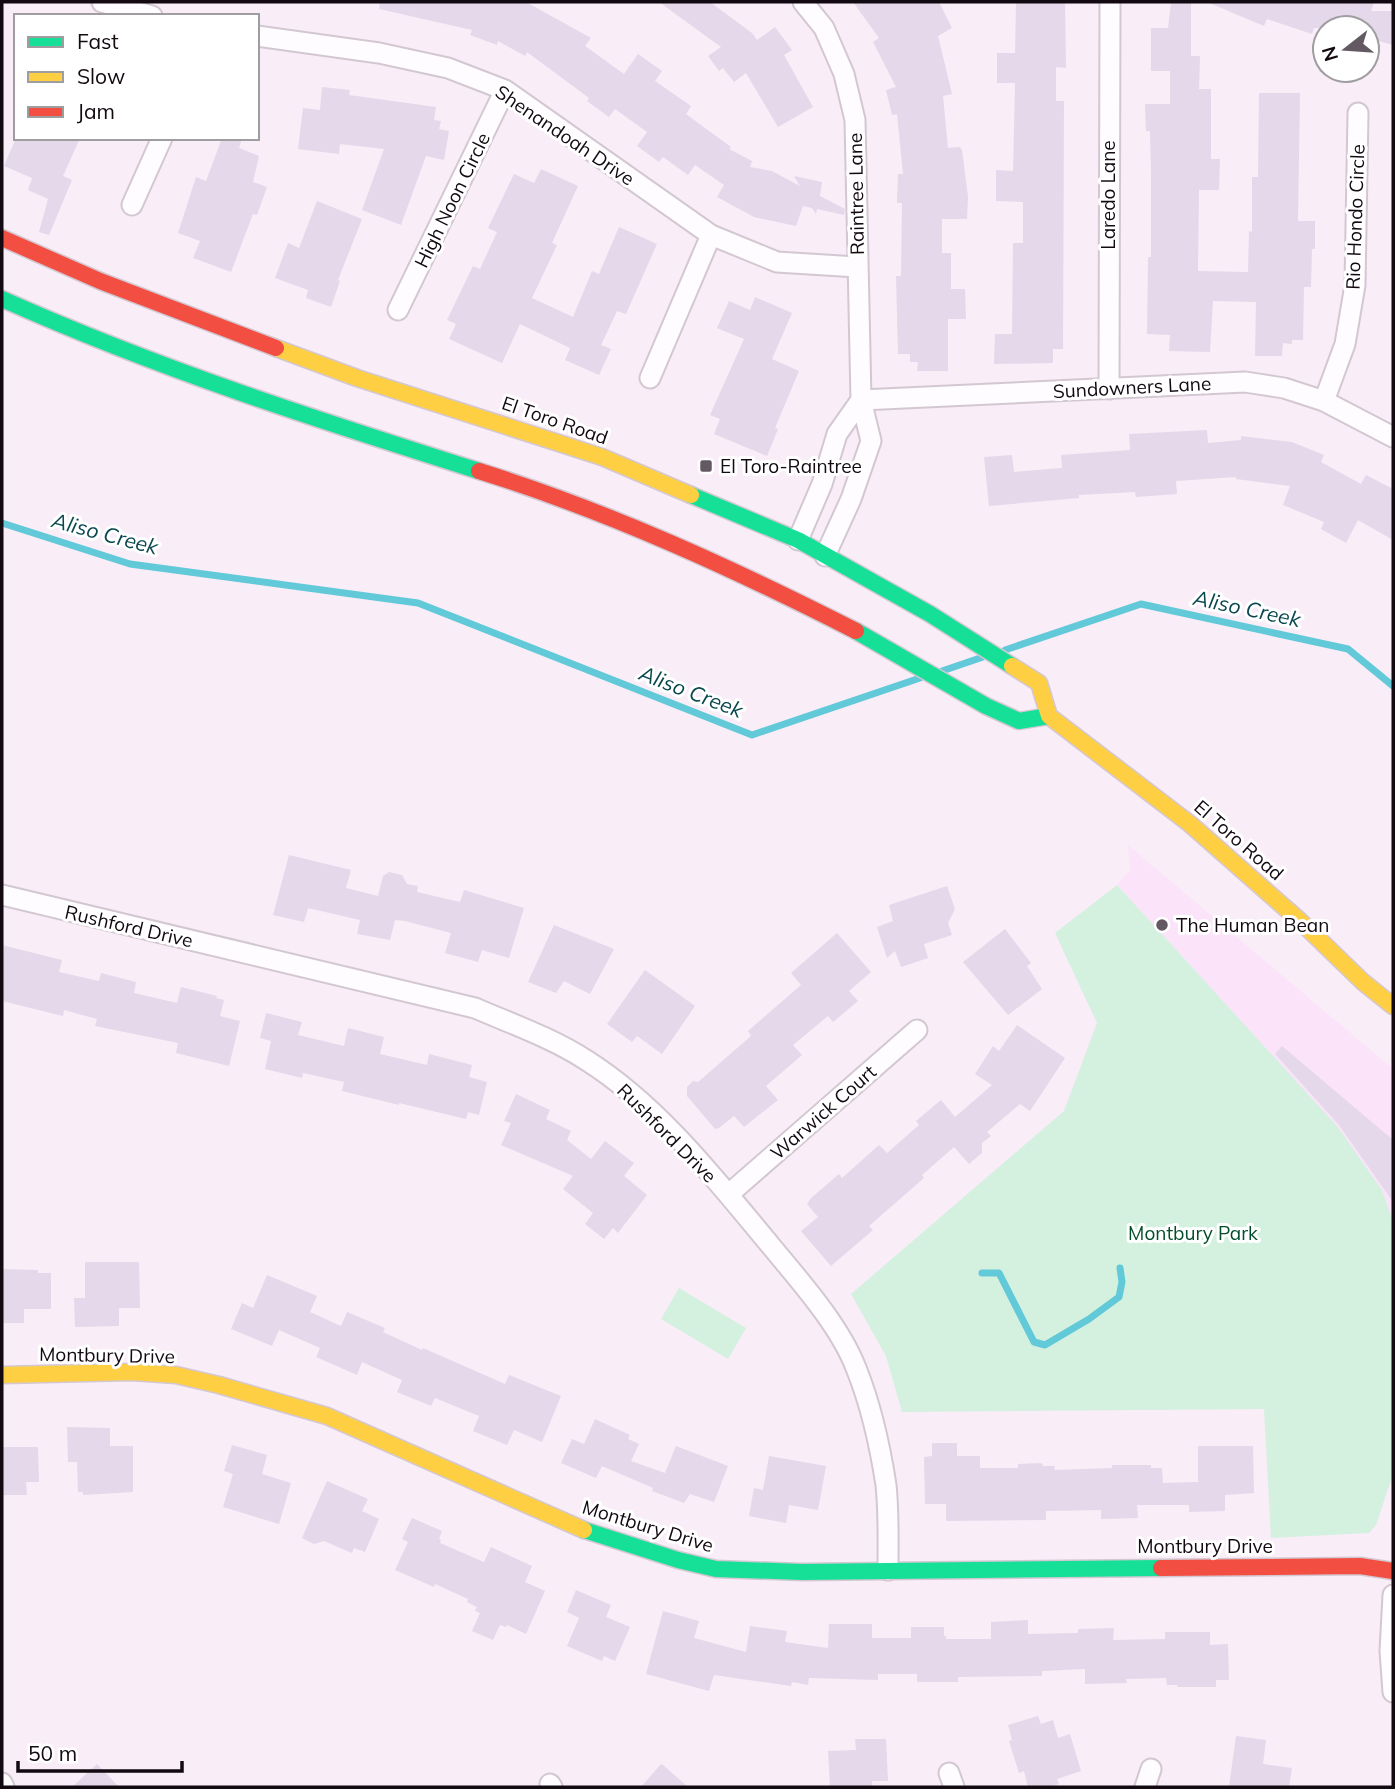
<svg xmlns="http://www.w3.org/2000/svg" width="1395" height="1789" viewBox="0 0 1395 1789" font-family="Mulish,sans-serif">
  <rect width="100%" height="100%" fill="#f9edf8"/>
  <path fill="#fbe3f9" d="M1128,845L1393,1069V1221L1382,1190L1337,1126L1117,885L1130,870Z"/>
  <path fill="#d4f0df" d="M1117,885L1337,1126L1382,1190L1393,1221V1474L1376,1525L1369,1533L1271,1538L1264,1409L902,1412L886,1356L851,1294L1064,1111L1097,1023L1055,933Z
    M679,1288L746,1328L728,1359L661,1319Z"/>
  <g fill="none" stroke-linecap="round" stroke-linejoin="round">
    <path stroke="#61c9d7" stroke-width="7" d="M2,523L130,564L418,603L752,735L920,678
      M1005,650L1141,604L1348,649L1393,686
      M942,671L983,657
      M982,1273H999L1034,1342L1045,1345L1089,1319L1119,1297L1122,1282L1120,1268"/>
  </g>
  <path fill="#e4d8ea" d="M380,2H526L591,38L585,46L624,74L638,54L662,71L655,81L691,106L686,114L731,147L729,149L752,161L750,167L772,171L800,186L794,176L822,182L820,196L845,209L844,215L817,209L816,214L812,208L803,206L796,226L754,217L717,197L724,185L695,165L688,175L663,157L659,162L637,146L647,132L615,109L609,117L587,101L589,98L527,52L525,56L498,41L497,45L470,35L472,30L379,9Z
    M659,2H710L752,33L757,40L775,27L792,50L784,55L813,107L778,127L746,73L734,82L723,68L719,71L708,56L721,47Z
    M853,2H939L952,28L938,36L952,94L943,96L948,148L960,147L962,150L968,197L967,219H942V253H951V289H965L966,319H948V371H917L918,362H910V354H898L896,276H901L902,203H897L898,174H903L897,114L892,115L886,90L896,87L873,42L879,38Z
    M1016,2H1065L1066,68L1056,67V101H1064L1063,349H1053V363L994,364L995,334H1012L1013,243H1023V202L996,201V170L1013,171L1015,83H997V53H1015Z
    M1171,2H1191V56H1200L1199,89H1211V159H1220L1219,190H1199L1198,271L1248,272L1249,231L1252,232V177H1258L1259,93H1300L1298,221H1315V249H1312L1311,287H1304L1303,340H1292V344L1283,343L1282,356H1255L1256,302L1213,301L1210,352L1169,351L1170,335L1147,334L1148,257H1151V173L1150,131H1146L1145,104H1170V71H1151V28H1168Z
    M1207,2H1374L1371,11H1393V45L1367,38V28H1314L1312,34L1267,19L1264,26Z
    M322,87L350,90L349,95L436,107L434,120L441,121L439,129L449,131L444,160L426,156L401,225L362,210L384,149L340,144L339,154L298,149L303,108L320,110Z
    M16,138H80L63,176L72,180L49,235L39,232L48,199L28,190L32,178L4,166Z
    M222,138H242L239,148L259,156L253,182L267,187L257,215L253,214L231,272L193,258L200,241L178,233L196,177L206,181Z
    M541,169L578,186L552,243L557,245L532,298L573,317L592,271L599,274L619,227L657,244L626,314L617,311L601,345L611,349L599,375L565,360L570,348L520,324L502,363L449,339L456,324L447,320L473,266L480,269L497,232L488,228L514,174L534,183Z
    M317,201L362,219L338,280L340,281L331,307L306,298L308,290L275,278L288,243L299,248Z
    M755,297L792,313L772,359L799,371L775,428L778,429L767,456L714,434L720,419L710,415L744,339L717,328L729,301L750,310Z
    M1207,430L1208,443L1241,440V436L1292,442L1324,455L1321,462L1361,484L1366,475L1393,489V540L1358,520L1346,543L1321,529L1324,522L1283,505L1290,486L1236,479V477L1176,481L1177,494L1136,497L1135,492L1079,495V498L989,506L984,457L1012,455L1014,472L1062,468L1061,455L1130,450L1129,434Z
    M289,855L351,870L346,888L378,896L383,876L389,872L402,875L407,884L418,886L417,892L460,902L464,890L524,908L509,958L482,950L478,962L445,953L451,933L405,921L395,920L390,940L357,934L360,920L308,908L304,922L273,915Z
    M947,886L955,909L948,923L952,935L924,944L928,958L901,967L895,951L887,958L877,927L893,921L889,905Z
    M554,925L614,949L590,994L564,981L556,993L528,982Z
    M1005,929L1031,963L1027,966L1042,989L1008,1015L963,962Z
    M837,933L871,972L849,991L858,1001L833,1022L828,1016L793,1045L802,1055L766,1086L778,1100L744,1127L734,1116L719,1128L715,1129L687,1096V1087L693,1081L698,1082L751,1036L748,1031L801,985L791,973Z
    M2,945L62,960L59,972L99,981L101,973L136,982L134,993L177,1003L181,987L217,996L216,998L224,1000L220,1016L240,1021L229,1066L176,1053L178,1043L95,1026L97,1019L64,1010L63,1016L2,1001Z
    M645,970L695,1006L662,1054L637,1036L632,1042L607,1024Z
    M266,1013L302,1022L298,1035L344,1046L348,1028L384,1037L380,1054L427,1065L429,1054L472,1065L469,1077L487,1082L479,1115L468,1112L466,1119L399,1103V1105L342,1091L344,1082L303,1073L302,1078L265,1069L271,1041L260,1038Z
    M1017,1025L1065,1058L1030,1111L1020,1104L987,1132L991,1136L982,1143V1153L969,1164L954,1147L922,1175L924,1178L869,1226L873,1230L831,1266L801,1231L818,1217L807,1204L811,1198L839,1174L842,1178L879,1145L887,1153L919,1125L916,1121L941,1100L955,1117L992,1085L975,1074L993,1046L999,1051Z
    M1282,1046L1393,1140V1202L1339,1125L1275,1054Z
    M516,1094L550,1110L546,1119L571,1131L567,1140L591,1159L605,1141L634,1163L624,1176L647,1195L618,1233L613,1228L604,1239L585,1224L593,1213L563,1189L573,1176L501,1145L511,1123L504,1121Z
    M85,1262H139L140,1308H119V1326L75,1327L74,1298H85Z
    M2,1269L38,1270V1273H51V1309H24V1323H2Z
    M267,1275L317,1296L310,1312L341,1326L347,1312L385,1328L383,1332L422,1350L423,1348L505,1384L509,1375L561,1396L542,1442L514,1430L507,1445L473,1431L479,1416L435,1398L431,1406L397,1392L402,1380L362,1362L357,1375L316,1357L320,1348L279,1330L272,1346L231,1329L242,1303L253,1308Z
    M595,1419L630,1435L628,1439L639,1444L631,1461L665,1473L676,1446L728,1466L714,1502L690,1494L684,1503L652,1491L653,1488L602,1466L596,1478L561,1463L572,1439L584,1444Z
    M67,1427L110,1428V1446H133V1492L83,1495V1492H78L77,1462H68Z
    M932,1443H957V1456H980V1468H1018V1464L1041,1463L1043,1466H1055L1054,1470L1112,1468V1465H1151V1468H1162L1163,1483L1198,1482V1446H1253L1254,1493L1225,1495V1511L1189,1512V1505H1137L1138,1518L1101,1519V1510L1046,1511V1520L946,1521V1504H925L924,1457L932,1456Z
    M232,1445L267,1455L262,1474L291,1483L279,1524L223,1507L233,1474L224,1471Z
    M2,1447H38L39,1482H26L27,1495H2Z
    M769,1456L826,1466L818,1510L789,1505L786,1523L749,1516L754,1488L763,1490Z
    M327,1481L368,1499L362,1511L379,1519L365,1552L354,1548L352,1553L324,1541L314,1544L302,1538Z
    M412,1518L442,1531L439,1539L441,1540L440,1543L484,1562L491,1547L532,1566L525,1582L545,1591L526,1634L507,1625L506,1627L500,1625L493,1640L472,1631L480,1613L475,1611L477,1607L467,1602L468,1599L435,1584L434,1587L395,1570L408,1542L402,1539Z
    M576,1590L611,1605L606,1617L630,1627L615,1661L604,1656L602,1661L567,1646L579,1618L567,1612Z
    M663,1611L699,1621L694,1638L746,1652L750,1626L787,1631L785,1642L828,1648L829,1624H872V1638H911V1627H944V1636H946V1639H991V1622L1028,1620V1634L1078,1633V1629L1114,1628L1113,1640L1165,1639V1632H1210V1645L1228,1644L1229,1680H1216V1687H1177L1178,1685H1167L1166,1678L1126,1679L1127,1683L1085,1684V1669L1042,1671V1676L958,1677V1682H917V1674H878V1680L809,1678L808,1685L792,1682L791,1686L714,1675L709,1691L646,1674Z
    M1038,1716L1041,1724L1053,1720L1058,1738L1070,1734L1081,1771L1057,1779L1059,1784L1049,1787H1028L1024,1771L1019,1773L1009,1741L1012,1740L1008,1725Z
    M1236,1736L1266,1740L1263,1764L1292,1768L1289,1787H1229Z
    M855,1739H886L888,1781H872V1787H830L828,1751L856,1750Z
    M97,1764L119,1787H72Z
    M661,1764L663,1765L688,1787H641Z"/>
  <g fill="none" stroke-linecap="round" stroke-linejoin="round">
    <g stroke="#d3c8d2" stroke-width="23">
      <path id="street" d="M102,2L152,16
        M803,2L824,28L844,74L855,120L861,400L871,441L851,499L825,556
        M257,36L379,53L448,68L505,90L711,235L777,262L857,267
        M132,205L162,138
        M398,310L505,90
        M650,378L711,235
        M1109,389L1110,2
        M861,400L1245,382L1284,388L1324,401L1393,437
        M1324,401L1345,344L1355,285L1358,113
        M798,540L822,484L837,434L861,400
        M2,895L475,1008C512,1024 552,1038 586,1060C659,1106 716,1180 771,1246C800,1281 840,1326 856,1368C871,1405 880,1446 886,1485C889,1513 888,1542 888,1570
        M729,1194L917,1030
        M1393,1595L1390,1651L1393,1692
        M949,1773L954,1787
        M2,1783L4,1787
        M550,1784L552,1787
        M1145,1787L1151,1769"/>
    </g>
    <g stroke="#d3c8d2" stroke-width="19">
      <path id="fast" d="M2,299C156,368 318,420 479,471
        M691,495L798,540L930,614L1012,666
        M856,631L986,706L1019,721L1049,716
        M584,1530L678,1560L716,1569L802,1572L1161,1568"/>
    </g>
    <g stroke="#d3c8d2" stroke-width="19">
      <path id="slow" d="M276,348L357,378L602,457L691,495
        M1012,666L1039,683L1049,716L1190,824L1300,921L1363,982L1393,1006
        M2,1375L132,1372L176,1375L219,1385L327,1416L584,1530"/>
    </g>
    <g stroke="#d3c8d2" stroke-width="19">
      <path id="jam" d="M2,238L100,281L276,348
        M479,471C610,512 734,569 856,631
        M1161,1568L1360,1566L1393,1571"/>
    </g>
    <use href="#street" stroke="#fefcfe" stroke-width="19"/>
    <use href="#fast" stroke="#16e098" stroke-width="16"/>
    <use href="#slow" stroke="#ffcf43" stroke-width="16"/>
    <use href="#jam" stroke="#f24e42" stroke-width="16"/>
  </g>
  <g fill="#635962" stroke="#fff" stroke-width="2.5">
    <rect x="699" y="459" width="14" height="14" rx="3.5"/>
    <circle cx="1162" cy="925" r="7"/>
  </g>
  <g text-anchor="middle" stroke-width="6" stroke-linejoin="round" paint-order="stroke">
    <g font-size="19" fill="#120911" stroke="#fff">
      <text transform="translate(565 135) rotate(34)" y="7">Shenandoah Drive</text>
      <text transform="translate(856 194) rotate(-91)" y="7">Raintree Lane</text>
      <text transform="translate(1108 195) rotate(-90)" y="7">Laredo Lane</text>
      <text transform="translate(452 200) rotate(-64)" y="7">High Noon Circle</text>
      <text transform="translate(1355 217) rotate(-88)" y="7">Rio Hondo Circle</text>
      <text transform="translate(1132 387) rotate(-3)" y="7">Sundowners Lane</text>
      <text transform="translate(555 420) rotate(19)" y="7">El Toro Road</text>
      <text transform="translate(1239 840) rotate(41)" y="7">El Toro Road</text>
      <text transform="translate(129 926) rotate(13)" y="7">Rushford Drive</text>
      <text transform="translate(823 1112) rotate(-41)" y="7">Warwick Court</text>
      <text transform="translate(667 1133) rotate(45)" y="7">Rushford Drive</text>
      <text transform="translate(107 1355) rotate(1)" y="7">Montbury Drive</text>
      <text transform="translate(648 1526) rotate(17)" y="7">Montbury Drive</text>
      <text x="1205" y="1553">Montbury Drive</text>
    </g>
    <g font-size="19" fill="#120911" stroke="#fff" text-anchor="start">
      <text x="720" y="473">El Toro-Raintree</text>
      <text x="1176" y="932">The Human Bean</text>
    </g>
    <g font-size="19" fill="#034e2c" stroke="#fff">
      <text x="1193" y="1240">Montbury Park</text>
    </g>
    <g font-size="21" font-style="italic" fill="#08474e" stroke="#fff">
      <text transform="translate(105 534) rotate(15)" y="7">Aliso Creek</text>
      <text transform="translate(1247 609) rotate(12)" y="7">Aliso Creek</text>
      <text transform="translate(691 692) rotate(21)" y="7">Aliso Creek</text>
    </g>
  </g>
  <rect width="1395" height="1789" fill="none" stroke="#120911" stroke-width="7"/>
  <rect x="14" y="14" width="245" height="126" fill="#ffffff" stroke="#a09da0" stroke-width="2"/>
  <rect x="28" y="37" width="35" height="10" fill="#16e098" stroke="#a09da0" stroke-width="2"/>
  <text x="77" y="49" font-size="21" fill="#120911">Fast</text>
  <rect x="28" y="72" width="35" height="10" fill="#ffcf43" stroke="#a09da0" stroke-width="2"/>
  <text x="77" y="84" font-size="21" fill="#120911">Slow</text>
  <rect x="28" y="107" width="35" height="10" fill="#f24e42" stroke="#a09da0" stroke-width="2"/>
  <text x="77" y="119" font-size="21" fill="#120911">Jam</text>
  <g transform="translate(1346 49) rotate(253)"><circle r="33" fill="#ffffff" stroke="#a09da0" stroke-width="2"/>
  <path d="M0-5L12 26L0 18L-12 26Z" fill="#635962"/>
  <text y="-10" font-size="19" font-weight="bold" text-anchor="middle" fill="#120911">N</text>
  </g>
  <path d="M18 1761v10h164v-10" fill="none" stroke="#120911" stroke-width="3.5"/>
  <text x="28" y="1761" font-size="21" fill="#120911" stroke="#ffffff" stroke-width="5" paint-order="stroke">50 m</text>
</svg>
